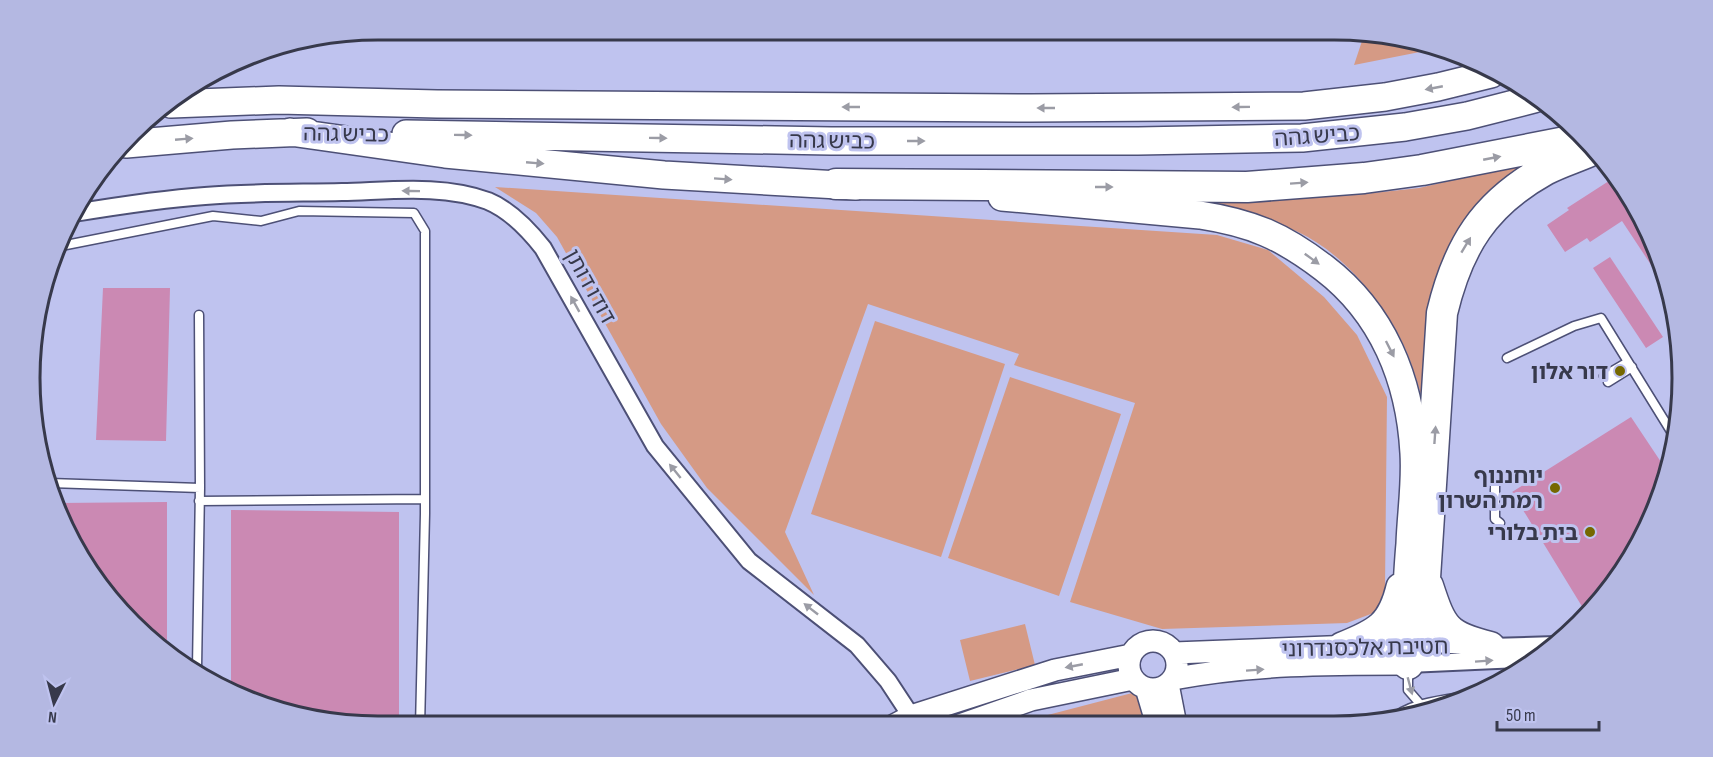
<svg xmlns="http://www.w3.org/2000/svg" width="1713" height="757" viewBox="0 0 1713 757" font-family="'Sofia Sans Condensed','Noto Sans Hebrew',sans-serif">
  <rect width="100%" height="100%" fill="#bfc3ef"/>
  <path fill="#d59a85" d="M1364,35L1440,48L1354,65Z
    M1545,159L1483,203L1424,404C1418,385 1413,366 1405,348C1386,304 1342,252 1298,232C1265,217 1229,209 1193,201L1355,195L1419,188Z
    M495,187L1217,235L1268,250L1324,297L1357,335L1387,397L1385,588L1376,612L1347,623L1162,629L1070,602L1135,403L1014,365L1019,354L868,304L785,532L814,595L707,488L661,424L557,237L536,213Z
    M875,321L1005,364L941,557L811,514Z
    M1010,377L1121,414L1059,596L948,558Z
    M1025,624L1035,665L970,681L960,640Z
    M1136,692L1145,725H1009Z"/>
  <path fill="#cb89b3" d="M1612,179L1643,227L1647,225L1661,276L1659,277L1622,221L1590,242L1587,238L1565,252L1547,225L1569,210L1567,208Z
    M1610,257L1663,337L1646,348L1593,268Z
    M103,288H170L166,441L96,440Z
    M1631,417L1667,471L1664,491L1624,572L1586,613L1512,492Z
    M167,502V651L149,641L77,552L58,503Z
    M231,510L399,512V727H378L266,708L231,688Z"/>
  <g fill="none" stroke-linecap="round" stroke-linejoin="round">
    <g stroke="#4d5076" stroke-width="11">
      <path id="service" d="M61,246L213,216L261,221L299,211L414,213L425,231V514L420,727
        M1507,358L1574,326L1601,318L1672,433
        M1604,376L1628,362
        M1608,382L1632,367
        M1495,480V519L1500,523
        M50,483L200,488
        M199,501L425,499
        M197,668L200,488L199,315
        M1408,668V690L1421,705
        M1390,721C1409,701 1453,699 1479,694
        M1343,724L1353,722L1364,724"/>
    </g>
    <g stroke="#4d5076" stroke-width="20">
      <path id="minor" d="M74,213C117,206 161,199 205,196C251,192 297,193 342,192C389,191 443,184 488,201C510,210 528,229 543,248L655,446L749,561L857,645L888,681L911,716
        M1411,643L1490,647L1556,645
        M1408,664L1519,659L1547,655"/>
    </g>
    <g stroke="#4d5076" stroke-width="24">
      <path id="tertiary" d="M1129 665a24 24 0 1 1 48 0a24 24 0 1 1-48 0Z
        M1174,653L1404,644
        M1173,679C1250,664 1330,664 1408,664
        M1168,684L1176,725
        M1146,688L1157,725
        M894,725L911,716L1055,670L1131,655
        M960,725L1031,700L1133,679"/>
    </g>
    <g stroke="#4d5076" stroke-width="30">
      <path id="trunk" d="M171,104L279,100L437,104L1031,108L1304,106L1385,97L1438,87L1491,74
        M290,132L445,154L664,175L856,186
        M406,134L831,141H1138L1302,138L1405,127L1467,116L1534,99
        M126,144L232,135L307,132
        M1002,197L1200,215C1252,223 1282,236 1324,268C1383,313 1410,380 1414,453C1416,483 1411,514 1410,544C1407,577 1406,611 1404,644L1408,664
        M1342,646C1377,632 1391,625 1400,587"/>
    </g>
    <g stroke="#4d5076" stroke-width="33">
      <path id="motorway" d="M836,184L1247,187L1364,178L1422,170L1581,139
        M1428,586C1442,629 1446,636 1490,647
        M1408,664L1419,642L1425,578L1442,313C1458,246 1484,204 1545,170C1558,163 1574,158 1588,152"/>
    </g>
    <use href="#service" stroke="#fff" stroke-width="8"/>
    <use href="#minor" stroke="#fff" stroke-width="16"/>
    <use href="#tertiary" stroke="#fff" stroke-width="21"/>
    <use href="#trunk" stroke="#fff" stroke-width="27"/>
    <use href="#motorway" stroke="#fff" stroke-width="30"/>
  </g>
  <defs><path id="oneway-solid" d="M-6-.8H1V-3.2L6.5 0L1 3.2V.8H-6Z" transform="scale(1.5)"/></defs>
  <g fill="#9b9ca5">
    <use href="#oneway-solid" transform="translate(1434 88) rotate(169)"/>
    <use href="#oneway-solid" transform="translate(851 107) rotate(-180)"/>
    <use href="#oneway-solid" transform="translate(1241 107) rotate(179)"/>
    <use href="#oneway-solid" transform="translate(1046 108) rotate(180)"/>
    <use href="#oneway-solid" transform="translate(463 135) rotate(1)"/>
    <use href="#oneway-solid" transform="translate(658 138) rotate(1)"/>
    <use href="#oneway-solid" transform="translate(184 139) rotate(-5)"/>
    <use href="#oneway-solid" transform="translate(916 141)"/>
    <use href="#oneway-solid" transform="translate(1492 158) rotate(-11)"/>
    <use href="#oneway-solid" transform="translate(535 163) rotate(5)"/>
    <use href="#oneway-solid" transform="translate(723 179) rotate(4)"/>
    <use href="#oneway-solid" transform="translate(1299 183) rotate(-4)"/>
    <use href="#oneway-solid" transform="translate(1104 187)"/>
    <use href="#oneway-solid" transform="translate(411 191) rotate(-179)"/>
    <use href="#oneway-solid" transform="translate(1466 245) rotate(-59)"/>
    <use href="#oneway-solid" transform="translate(1312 259) rotate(36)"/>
    <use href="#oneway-solid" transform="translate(575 304) rotate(-119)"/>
    <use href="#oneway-solid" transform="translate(1390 349) rotate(63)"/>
    <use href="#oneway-solid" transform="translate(1435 435) rotate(-86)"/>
    <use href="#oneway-solid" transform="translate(675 471) rotate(-129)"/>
    <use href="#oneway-solid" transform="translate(811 609) rotate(-142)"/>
    <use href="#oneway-solid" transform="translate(1484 661) rotate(-4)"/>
    <use href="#oneway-solid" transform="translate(1074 666) rotate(169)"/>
    <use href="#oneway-solid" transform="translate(1255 670) rotate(-4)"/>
    <use href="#oneway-solid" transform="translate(1410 686) rotate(75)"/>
  </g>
  <g fill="#756800" stroke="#bfc3ef" stroke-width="2">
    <circle cx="1620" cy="371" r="6"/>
    <circle cx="1555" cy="488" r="6"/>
    <circle cx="1590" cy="532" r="6"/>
  </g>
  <g text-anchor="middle" stroke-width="6" stroke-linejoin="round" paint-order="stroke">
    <g font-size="22" fill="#37394b" stroke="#bfc3ef">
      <text transform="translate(346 133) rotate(1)" y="8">כביש גהה</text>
      <text transform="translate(1317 135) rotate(-4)" y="8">כביש גהה</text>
      <text transform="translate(832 140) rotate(1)" y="8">כביש גהה</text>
      <text transform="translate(591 286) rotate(61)" y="8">דודו דותן</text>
      <text transform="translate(1365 647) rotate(-1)" y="8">חטיבת אלכסנדרוני</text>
    </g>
    <g font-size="22" font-weight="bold" fill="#37394b" stroke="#bfc3ef" text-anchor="end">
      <text x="1608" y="379">דור אלון</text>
      <text x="1543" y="483">יוחננוף<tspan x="1543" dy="25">רמת השרון</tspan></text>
      <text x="1578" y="540">בית בלורי</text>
    </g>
  </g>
  <path d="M0 0H1713V757H0ZM378 40H1334A338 338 0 0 1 1672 378V378A338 338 0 0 1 1334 716H378A338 338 0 0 1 40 378V378A338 338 0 0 1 378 40Z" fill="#b4b8e2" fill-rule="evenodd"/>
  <path fill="none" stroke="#37394b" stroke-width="3" d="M378 40H1334A338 338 0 0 1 1672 378V378A338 338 0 0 1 1334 716H378A338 338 0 0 1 40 378V378A338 338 0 0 1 378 40Z"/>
  <g transform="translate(54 703) rotate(186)" stroke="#bfc3ef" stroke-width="4.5" paint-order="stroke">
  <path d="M0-4.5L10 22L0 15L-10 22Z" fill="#37394b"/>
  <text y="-9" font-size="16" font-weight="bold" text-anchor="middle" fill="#37394b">N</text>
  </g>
  <path d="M1497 721v9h102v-9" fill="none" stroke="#37394b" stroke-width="3"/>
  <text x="1506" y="721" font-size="18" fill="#37394b" stroke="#bfc3ef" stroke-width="4.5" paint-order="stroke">50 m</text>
</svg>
